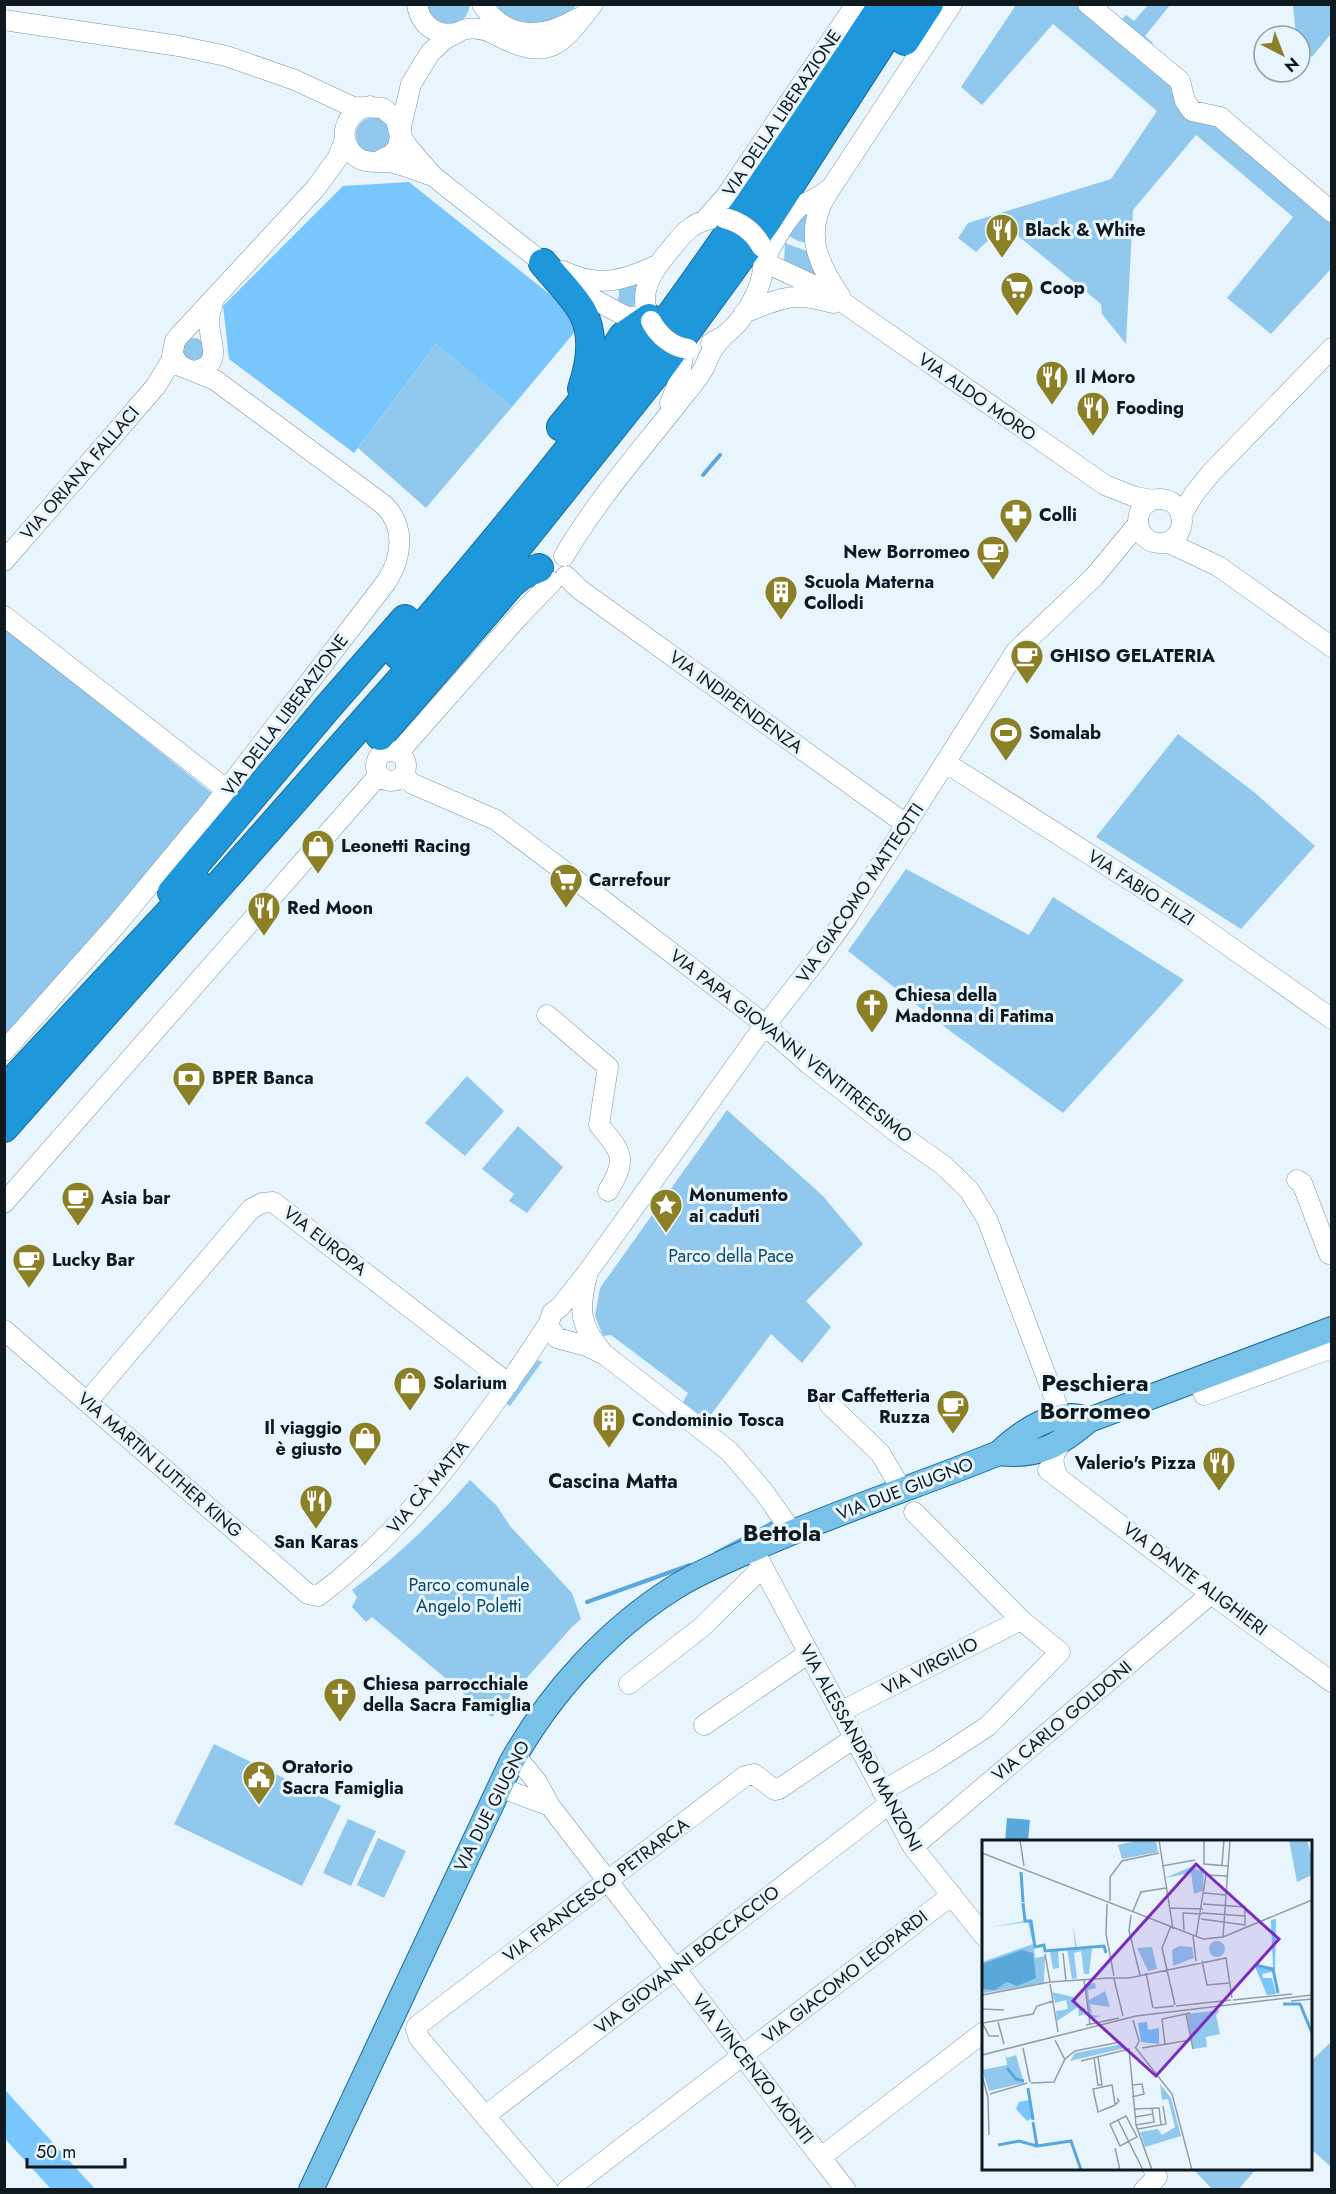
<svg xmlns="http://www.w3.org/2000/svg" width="1336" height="2194" viewBox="0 0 1336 2194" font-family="Jost,sans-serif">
  <rect width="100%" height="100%" fill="#e9f5fd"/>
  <path fill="#91c8ee" d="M470,4C468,18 462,21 451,26L432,21L425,5Z
    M497,5H577C558,27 512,36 497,5Z
    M1016,5H1076L1174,85L1213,123L1331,220V269L1271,334L1227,298L1293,217L1196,135L1133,210L1126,344L1102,314L1101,304L1007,227L1001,228L976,252L958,238L968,223L1111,179L1157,111L1053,24L982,105L961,87Z
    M1148,5H1170L1145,36L1153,43L1149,45L1120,21L1126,15L1134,21Z
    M1293,5H1331V34L1312,57L1300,49V36H1296Z
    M373,117L379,118L389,125L391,143L377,154L360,149C353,134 354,121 373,117Z
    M809,210L810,244L798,241L789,236L792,229Z
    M785,243L812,253L825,281L784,263Z
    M644,276L636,302L629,313L615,306L619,296V288Z
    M183 349a11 11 0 1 1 22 0a11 11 0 1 1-22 0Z
    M436,344L512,407L426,508L358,448Z
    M5,628L213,794L100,930L5,1038Z
    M1178,734L1254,792L1315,846L1241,929L1096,837Z
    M906,869L1029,935L1053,897L1184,980L1063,1113L950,1031L848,951Z
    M467,1076L504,1111L465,1156L425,1123Z
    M727,1110L823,1196L863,1244L806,1301L831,1327L802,1363L771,1334L707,1420L683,1402L688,1393L611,1335L603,1336L595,1316L600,1288Z
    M518,1126L563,1167L527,1213L509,1201L514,1194L482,1169Z
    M538,1360L542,1362L510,1406L505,1403Z
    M470,1480L497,1506L510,1526L572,1593L581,1619L571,1628L492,1717L372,1617L366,1622L352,1607L357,1597L352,1590C396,1558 434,1521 470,1480Z
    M214,1744L341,1806L302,1886L174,1824Z
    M348,1819L376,1831L351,1886L323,1873Z
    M378,1838L406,1851L384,1898L357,1885Z
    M1331,2042V2167L1310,2148L1311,2061Z
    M1193,2169H1256L1238,2190L1212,2189Z"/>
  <path fill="#78c6fb" d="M409,182L557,300L578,328L512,407L436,344L354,453L229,359L223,306L343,186Z
    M5,2090L95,2189H51L5,2139Z"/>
  <path fill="#5aa8db" d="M1007,1818L1030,1820L1028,1841H1005Z"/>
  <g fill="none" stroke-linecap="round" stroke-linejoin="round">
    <path stroke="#5aa8db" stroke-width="4" d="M703,475L720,455
      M716,1553L776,1521
      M587,1602L690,1565"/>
    <g stroke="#7a95a8" stroke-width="21">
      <path id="minor" d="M417,4C420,26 438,38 459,32
        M482,4C506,41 544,39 578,18
        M1088,4L1180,81L1185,101L1192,111L1220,117L1332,212
        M4,20L179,46L226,56L295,80L353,107L383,108L396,119L400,137L398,147L392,154L377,162
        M463,30C476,26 487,30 498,36C550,63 562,44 593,4
        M459,32L445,39L430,53L411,84L401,127L402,138L407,146L433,176L580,292L627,317L648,316
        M370,106C359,108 350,115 346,126C341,141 351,158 366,161C375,163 385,161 394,163C406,166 418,171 430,175
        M705,220L726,196L856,4
        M764,259C774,243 784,221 798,208C808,200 821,198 830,188
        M764,262L828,292L1105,485L1135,497L1154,500
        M563,271C598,288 623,281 657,265
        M840,296C816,261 803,230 829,191L952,4
        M744,313C781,298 793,291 833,303
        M651,321C636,293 652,271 670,250C683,233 695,219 718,218
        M711,343C741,330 768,285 763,252
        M193,371C224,366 210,344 209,323C208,315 212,307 214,299
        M670,403L679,381L683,356
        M1138 521a22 22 0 1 1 44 0a22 22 0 1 1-44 0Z
        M1181,516L1194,494L1211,473L1332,348
        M1167,542L1218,566L1332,647
        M564,556C598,498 644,447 685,394C692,386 699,377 704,368C710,355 712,347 723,337
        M4,561L156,386L171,361L175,341L179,336L315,189L337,159L345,140
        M566,576L579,589L907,825
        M4,616L227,790
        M376 766a15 15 0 1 1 30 0a15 15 0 1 1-30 0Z
        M398,753L520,615L552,582
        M946,763L1188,917L1332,1019
        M403,775L413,784L496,820L609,905L754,1016L810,1065L899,1134L943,1165L969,1190L987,1219L1065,1426C1068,1448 1044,1447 1058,1476
        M547,1015L608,1067L599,1125C622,1153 628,1158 608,1191
        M4,1051L116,925L208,814L387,581C402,557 406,527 384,505L215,380L180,366L173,355
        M1297,1180L1302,1183L1329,1254L1332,1253
        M4,1203L379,775
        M587,1276C578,1310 580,1326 603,1353
        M4,1330L308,1594L318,1596C378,1551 426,1496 470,1436C498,1399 524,1362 549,1323
        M1198,1379L1204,1395L1332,1348
        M87,1402L251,1209L262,1203L273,1202L509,1384
        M829,1404L880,1453L902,1490
        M1048,1470L1211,1594L1332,1682
        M792,1532L764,1492L729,1451L605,1355L587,1346L557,1338L550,1329L549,1323L552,1313L560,1307L587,1273L754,1040L814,963L848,916L1016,651L1094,577L1137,525
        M753,1549L913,1847L984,1936
        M629,1684L702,1627L763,1567
        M840,1712L1021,1620
        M704,1725L809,1653
        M515,1755L537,1782L550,1806L846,2190
        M499,1787L550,1806
        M882,1791L936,1760L988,1726L1060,1652L1021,1620L914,1512
        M913,1847L1211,1594
        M485,2116L889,1804
        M821,2157L984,2032
        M548,2190L419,2038L416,2029L417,2026L745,1776L754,1774L775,1790L779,1789L853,1739
        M567,2190L952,1895
        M1144,2190L1157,2177L1153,2168"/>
    </g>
    <g stroke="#196c99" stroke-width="26">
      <path id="major" d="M999,1453C1038,1458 1060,1445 1089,1420L1332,1329
        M311,2190L511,1763C550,1693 608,1629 677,1586C705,1569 736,1557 767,1543C843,1510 922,1484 999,1453C1021,1432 1057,1406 1089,1420"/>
    </g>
    <g stroke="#196c99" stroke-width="30">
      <path id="highway" d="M905,41L929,4
        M543,263C555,278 572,294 582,311C595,334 590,365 582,389
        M561,427L579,405L623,336L649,318
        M398,655C471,570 543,484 611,395C708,269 795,136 883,4
        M380,736L511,584L522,575L539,568
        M172,892L327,708L405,619
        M4,1090L197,883
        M4,1128L512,554L658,371L767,221L907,4"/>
    </g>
    <use href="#minor" stroke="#fff" stroke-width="20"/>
    <use href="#major" stroke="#78c1e9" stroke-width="24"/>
    <use href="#highway" stroke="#1e98da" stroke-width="28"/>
    <g stroke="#7a95a8" stroke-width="21" stroke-linecap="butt">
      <path id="minor-bridge" d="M724,218C741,222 754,232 762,247
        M651,321C658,335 672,347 688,349"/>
    </g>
    <use href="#minor-bridge" stroke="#fff" stroke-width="20"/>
  </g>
  <defs>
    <g id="restaurant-pin" transform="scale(1.725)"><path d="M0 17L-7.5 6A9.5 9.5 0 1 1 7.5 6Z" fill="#8c8027" stroke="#e9f5fd"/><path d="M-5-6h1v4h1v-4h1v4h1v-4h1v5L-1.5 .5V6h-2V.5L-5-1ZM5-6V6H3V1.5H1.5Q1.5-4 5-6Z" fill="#fff"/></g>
    <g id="supermarket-pin" transform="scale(1.725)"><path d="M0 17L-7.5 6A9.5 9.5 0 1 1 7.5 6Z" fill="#8c8027" stroke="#e9f5fd"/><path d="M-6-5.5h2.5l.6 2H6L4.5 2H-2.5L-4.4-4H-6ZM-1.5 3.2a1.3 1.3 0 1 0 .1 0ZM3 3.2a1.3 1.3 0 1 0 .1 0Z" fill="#fff"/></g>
    <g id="pharmacy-pin" transform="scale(1.725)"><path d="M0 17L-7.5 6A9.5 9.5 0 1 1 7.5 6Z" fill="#8c8027" stroke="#e9f5fd"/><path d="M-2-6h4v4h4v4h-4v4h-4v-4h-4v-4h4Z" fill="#fff"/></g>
    <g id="cafe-pin" transform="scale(1.725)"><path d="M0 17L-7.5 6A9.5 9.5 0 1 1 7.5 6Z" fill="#8c8027" stroke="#e9f5fd"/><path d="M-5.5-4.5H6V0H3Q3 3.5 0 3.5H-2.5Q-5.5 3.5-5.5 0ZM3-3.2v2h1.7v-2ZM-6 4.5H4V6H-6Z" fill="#fff"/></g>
    <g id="building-pin" transform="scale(1.725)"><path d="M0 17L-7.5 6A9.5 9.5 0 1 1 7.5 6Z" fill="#8c8027" stroke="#e9f5fd"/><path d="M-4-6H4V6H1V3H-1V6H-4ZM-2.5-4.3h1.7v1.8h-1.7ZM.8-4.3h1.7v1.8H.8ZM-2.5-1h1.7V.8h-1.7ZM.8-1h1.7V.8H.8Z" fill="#fff"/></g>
    <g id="stadium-pin" transform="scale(1.725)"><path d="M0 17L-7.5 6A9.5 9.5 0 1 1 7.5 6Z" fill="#8c8027" stroke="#e9f5fd"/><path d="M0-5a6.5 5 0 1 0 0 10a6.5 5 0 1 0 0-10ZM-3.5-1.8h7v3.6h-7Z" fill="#fff"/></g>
    <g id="shop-pin" transform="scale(1.725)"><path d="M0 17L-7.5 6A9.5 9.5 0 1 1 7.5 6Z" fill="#8c8027" stroke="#e9f5fd"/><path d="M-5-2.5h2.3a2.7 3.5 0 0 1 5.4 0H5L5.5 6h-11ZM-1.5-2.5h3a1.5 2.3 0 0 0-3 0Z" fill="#fff"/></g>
    <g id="church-pin" transform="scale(1.725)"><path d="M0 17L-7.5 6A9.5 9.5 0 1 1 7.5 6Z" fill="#8c8027" stroke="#e9f5fd"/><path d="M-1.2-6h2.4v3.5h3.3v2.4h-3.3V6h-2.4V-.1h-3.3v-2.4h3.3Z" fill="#fff"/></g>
    <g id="bank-pin" transform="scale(1.725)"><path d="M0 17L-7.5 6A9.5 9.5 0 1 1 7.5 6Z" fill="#8c8027" stroke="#e9f5fd"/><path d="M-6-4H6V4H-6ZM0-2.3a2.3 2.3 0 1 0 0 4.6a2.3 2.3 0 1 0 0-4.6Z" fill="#fff"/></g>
    <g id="sight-pin" transform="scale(1.725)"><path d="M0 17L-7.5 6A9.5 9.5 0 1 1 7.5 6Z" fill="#8c8027" stroke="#e9f5fd"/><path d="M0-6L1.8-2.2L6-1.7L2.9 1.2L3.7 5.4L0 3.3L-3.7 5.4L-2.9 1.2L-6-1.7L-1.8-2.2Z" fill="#fff"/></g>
    <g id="civic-pin" transform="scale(1.725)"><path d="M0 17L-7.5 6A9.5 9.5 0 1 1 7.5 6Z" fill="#8c8027" stroke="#e9f5fd"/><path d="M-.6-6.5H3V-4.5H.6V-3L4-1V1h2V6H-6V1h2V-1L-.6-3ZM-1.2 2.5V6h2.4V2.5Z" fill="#fff"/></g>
  </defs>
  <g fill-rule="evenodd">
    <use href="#restaurant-pin" x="1002" y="230"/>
    <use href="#supermarket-pin" x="1017" y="288"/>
    <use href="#restaurant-pin" x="1052" y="377"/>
    <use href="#restaurant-pin" x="1093" y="408"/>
    <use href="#pharmacy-pin" x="1016" y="515"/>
    <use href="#cafe-pin" x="993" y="552"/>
    <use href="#building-pin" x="781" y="592"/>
    <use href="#cafe-pin" x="1027" y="656"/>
    <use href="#stadium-pin" x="1006" y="733"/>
    <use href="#shop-pin" x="318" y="846"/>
    <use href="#supermarket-pin" x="566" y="880"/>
    <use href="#restaurant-pin" x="264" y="908"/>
    <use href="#church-pin" x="872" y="1005"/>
    <use href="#bank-pin" x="189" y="1078"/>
    <use href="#cafe-pin" x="78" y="1198"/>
    <use href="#sight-pin" x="666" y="1205"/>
    <use href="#cafe-pin" x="29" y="1260"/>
    <use href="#shop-pin" x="410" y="1383"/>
    <use href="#cafe-pin" x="953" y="1406"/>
    <use href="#building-pin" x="609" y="1420"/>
    <use href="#shop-pin" x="365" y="1438"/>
    <use href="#restaurant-pin" x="1219" y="1463"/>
    <use href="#restaurant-pin" x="316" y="1501"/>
    <use href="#church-pin" x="340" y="1694"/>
    <use href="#civic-pin" x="259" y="1777"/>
  </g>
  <g text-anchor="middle" stroke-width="6" stroke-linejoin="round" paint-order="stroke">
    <g font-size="18" fill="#0f1920" stroke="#e9f5fd">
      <text transform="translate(782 113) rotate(-56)" y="6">VIA DELLA LIBERAZIONE</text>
      <text transform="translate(977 397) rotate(35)" y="6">VIA ALDO MORO</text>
      <text transform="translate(80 473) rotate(-49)" y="6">VIA ORIANA FALLACI</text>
      <text transform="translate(736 702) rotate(36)" y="6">VIA INDIPENDENZA</text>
      <text transform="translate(285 715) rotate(-53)" y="6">VIA DELLA LIBERAZIONE</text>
      <text transform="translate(1141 888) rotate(33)" y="6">VIA FABIO FILZI</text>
      <text transform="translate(860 893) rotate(-56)" y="6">VIA GIACOMO MATTEOTTI</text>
      <text transform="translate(791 1046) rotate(38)" y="6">VIA PAPA GIOVANNI VENTITREESIMO</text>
      <text transform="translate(325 1241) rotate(38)" y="6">VIA EUROPA</text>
      <text transform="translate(160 1465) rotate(41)" y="6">VIA MARTIN LUTHER KING</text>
      <text transform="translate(428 1487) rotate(-50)" y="6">VIA CÀ MATTA</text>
      <text transform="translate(905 1489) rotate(-21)" y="6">VIA DUE GIUGNO</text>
      <text transform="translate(1195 1579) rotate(37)" y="6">VIA DANTE ALIGHIERI</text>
      <text transform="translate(930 1666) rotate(-27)" y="6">VIA VIRGILIO</text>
      <text transform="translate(1062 1721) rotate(-40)" y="6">VIA CARLO GOLDONI</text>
      <text transform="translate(861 1748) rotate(61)" y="6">VIA ALESSANDRO MANZONI</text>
      <text transform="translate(492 1806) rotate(-63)" y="6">VIA DUE GIUGNO</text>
      <text transform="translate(596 1890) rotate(-37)" y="6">VIA FRANCESCO PETRARCA</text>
      <text transform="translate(687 1960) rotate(-38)" y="6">VIA GIOVANNI BOCCACCIO</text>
      <text transform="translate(845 1977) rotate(-38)" y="6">VIA GIACOMO LEOPARDI</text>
      <text transform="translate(753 2069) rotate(52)" y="6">VIA VINCENZO MONTI</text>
    </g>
    <g font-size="18" font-weight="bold" fill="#0f1920" stroke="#e9f5fd" text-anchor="start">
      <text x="1025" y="236">Black &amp; White</text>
      <text x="1040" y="294">Coop</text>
      <text x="1075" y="383">Il Moro</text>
      <text x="1116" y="414">Fooding</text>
      <text x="1039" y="521">Colli</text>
      <text x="970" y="558" text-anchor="end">New Borromeo</text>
      <text x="804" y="588">Scuola Materna<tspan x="804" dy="21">Collodi</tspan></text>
      <text x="1050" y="662">GHISO GELATERIA</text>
      <text x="1029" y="739">Somalab</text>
      <text x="341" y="852">Leonetti Racing</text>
      <text x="589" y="886">Carrefour</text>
      <text x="287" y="914">Red Moon</text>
      <text x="895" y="1001">Chiesa della<tspan x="895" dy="21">Madonna di Fatima</tspan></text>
      <text x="212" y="1084">BPER Banca</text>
      <text x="689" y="1201">Monumento<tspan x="689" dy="21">ai caduti</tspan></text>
      <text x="101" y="1204">Asia bar</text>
      <text x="52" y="1266">Lucky Bar</text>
      <text x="433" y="1389">Solarium</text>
      <text x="930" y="1402" text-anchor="end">Bar Caffetteria<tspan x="930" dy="21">Ruzza</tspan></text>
      <text x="632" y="1426">Condominio Tosca</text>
      <text x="342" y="1434" text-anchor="end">Il viaggio<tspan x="342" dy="21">è giusto</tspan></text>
      <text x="1196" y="1469" text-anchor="end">Valerio's Pizza</text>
      <text x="316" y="1548" text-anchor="middle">San Karas</text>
      <text x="363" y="1690">Chiesa parrocchiale<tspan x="363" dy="21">della Sacra Famiglia</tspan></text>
      <text x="282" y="1773">Oratorio<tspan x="282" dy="21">Sacra Famiglia</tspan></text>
    </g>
    <g font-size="18" fill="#08486a" stroke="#e9f5fd">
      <text x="731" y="1262">Parco della Pace</text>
      <text x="469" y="1591">Parco comunale<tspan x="469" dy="21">Angelo Poletti</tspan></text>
    </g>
    <g font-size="20" font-weight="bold" fill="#0f1920" stroke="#e9f5fd">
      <text x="613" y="1488">Cascina Matta</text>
    </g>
    <g font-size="24" font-weight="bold" fill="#0f1920" stroke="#e9f5fd">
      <text x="1095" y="1391">Peschiera<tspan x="1095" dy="28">Borromeo</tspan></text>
      <text x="782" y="1541">Bettola</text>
    </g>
  </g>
  <g transform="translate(982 1840)">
    <rect width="330" height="330" fill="#e9f5fd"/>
    <path d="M157,0H174L176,12L140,19L136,5ZM307,0H325L329,14L330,35L315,42ZM213,25L214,30L222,29L221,51L212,54L209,33L183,38ZM49,80L52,107L62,106L63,111L93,107L91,85L95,109H110L107,134H102L99,111L92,113L95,138L90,139L85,109L76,110L77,128L71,129L68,112H63L61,107L52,108L53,118L63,116L62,143L2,153L0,122L51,104L46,82L8,87ZM227 109a8 8 0 1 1 16 0a8 8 0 1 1-16 0ZM197,106L210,107L212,118L191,126L190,110ZM170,107L175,129L166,131L155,108ZM113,143L114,148L106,150L107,160L123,151L128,167L108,164L110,175L119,176L108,179L103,144ZM70,152L95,158L93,164L104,169L100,174L104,173L106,182L104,174L97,176L96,167L75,181L74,171L86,169L84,160L73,163ZM238,170L234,175L238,194L224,197L225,207L211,209L205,174ZM141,204L143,208L88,221L93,213ZM23,213L25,218L34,215L42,243L7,251L0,230L25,225ZM178,244L189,258L199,296L163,307L158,292L176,289L180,295L193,287L186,259L180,260Z" fill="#91c8ee"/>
    <path d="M294,79L293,131L280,134L281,138H290L294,154L285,155L272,124L291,128L289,80ZM165,182L166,190L177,188V204L159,202L156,183ZM47,260L52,277L45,281L34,269L37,262Z" fill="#78c6fb"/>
    <path d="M40,110L51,113L54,138L35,146L25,142L13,150L0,149V124Z" fill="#5aa8db"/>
    <path fill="none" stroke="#5aa8db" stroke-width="3" d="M39,32L41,62M41,63L43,81H49L53,107L62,105L63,111L122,106L124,113M273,125L291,129L296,153M301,164H318L330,193M25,228L34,239L42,241M46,248L51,280M51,282L55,306L89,301L99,330M16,305L37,301L55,306"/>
    <path fill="none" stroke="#929da5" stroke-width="1.5" d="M38,0L42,26M177,0L191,89M222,0V24L246,26M0,13L221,99L241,97L330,60M240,25L242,0M180,26L213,20M222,53L244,55M128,61V37L140,21L177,13M125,64L124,94L132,136M188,68L221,69M151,71L159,52L184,48M220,73L263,76M149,75L147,91L158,135M219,79L263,85V67L221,64M189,86L180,108L193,165M202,90L201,73L220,74M211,96L214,121M214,97L224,35L246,36M241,97L248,0M81,113L84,141M63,114L68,142M220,121L225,145L247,143M164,133L171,168M125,138H147L244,118L250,158M132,139L141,176M102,140L108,184M68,144L76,192M0,155L68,142L127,138M251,160L310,154M309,161L330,159M194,166L249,160M172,168L192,166M0,169L22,170M204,174L211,209M151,180L157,201L154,207M0,182L7,196H17M16,182L22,204M1,183L51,174L55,166L71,161M104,185L137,178M73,200L83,220M183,204L180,179L208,173M153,207L190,254L210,330M41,208L48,242M147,208L154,285L170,330M160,208L209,200M0,215L154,176L330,155M112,218L116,245H120L116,217M99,221L143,210L138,202M0,235L6,258L5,253M49,243L72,242L83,219L93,211L138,202M150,245L160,244L162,254L150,257M8,254L45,243M6,258L7,295M133,264L130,245L111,249L116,272L133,265L137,261L135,258M152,269L177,268L179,285M144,276L155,297L138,306L128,284ZM153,277L171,274M136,280L161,330M154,285L172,282L170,268M156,289L184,284L181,266M133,308L138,330"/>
    <path fill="#7b2cbf" fill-opacity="0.15" stroke="#7b2cbf" stroke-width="3" d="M214,24L297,99L174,236L91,161Z"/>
    <rect width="330" height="330" fill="none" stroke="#0f1920" stroke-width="3"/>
  </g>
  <rect width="1336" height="2194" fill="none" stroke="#0f1920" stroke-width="12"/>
  <g transform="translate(1282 54) rotate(138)"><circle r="28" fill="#e9f5fd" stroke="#929da5" stroke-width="1.5"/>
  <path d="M0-4.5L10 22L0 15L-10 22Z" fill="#8c8027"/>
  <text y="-9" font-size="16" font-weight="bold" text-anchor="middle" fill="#0f1920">N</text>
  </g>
  <path d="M27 2158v9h98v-9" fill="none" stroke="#0f1920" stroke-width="3"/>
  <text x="36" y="2158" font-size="18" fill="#0f1920" stroke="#e9f5fd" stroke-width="4.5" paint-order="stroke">50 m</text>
</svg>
